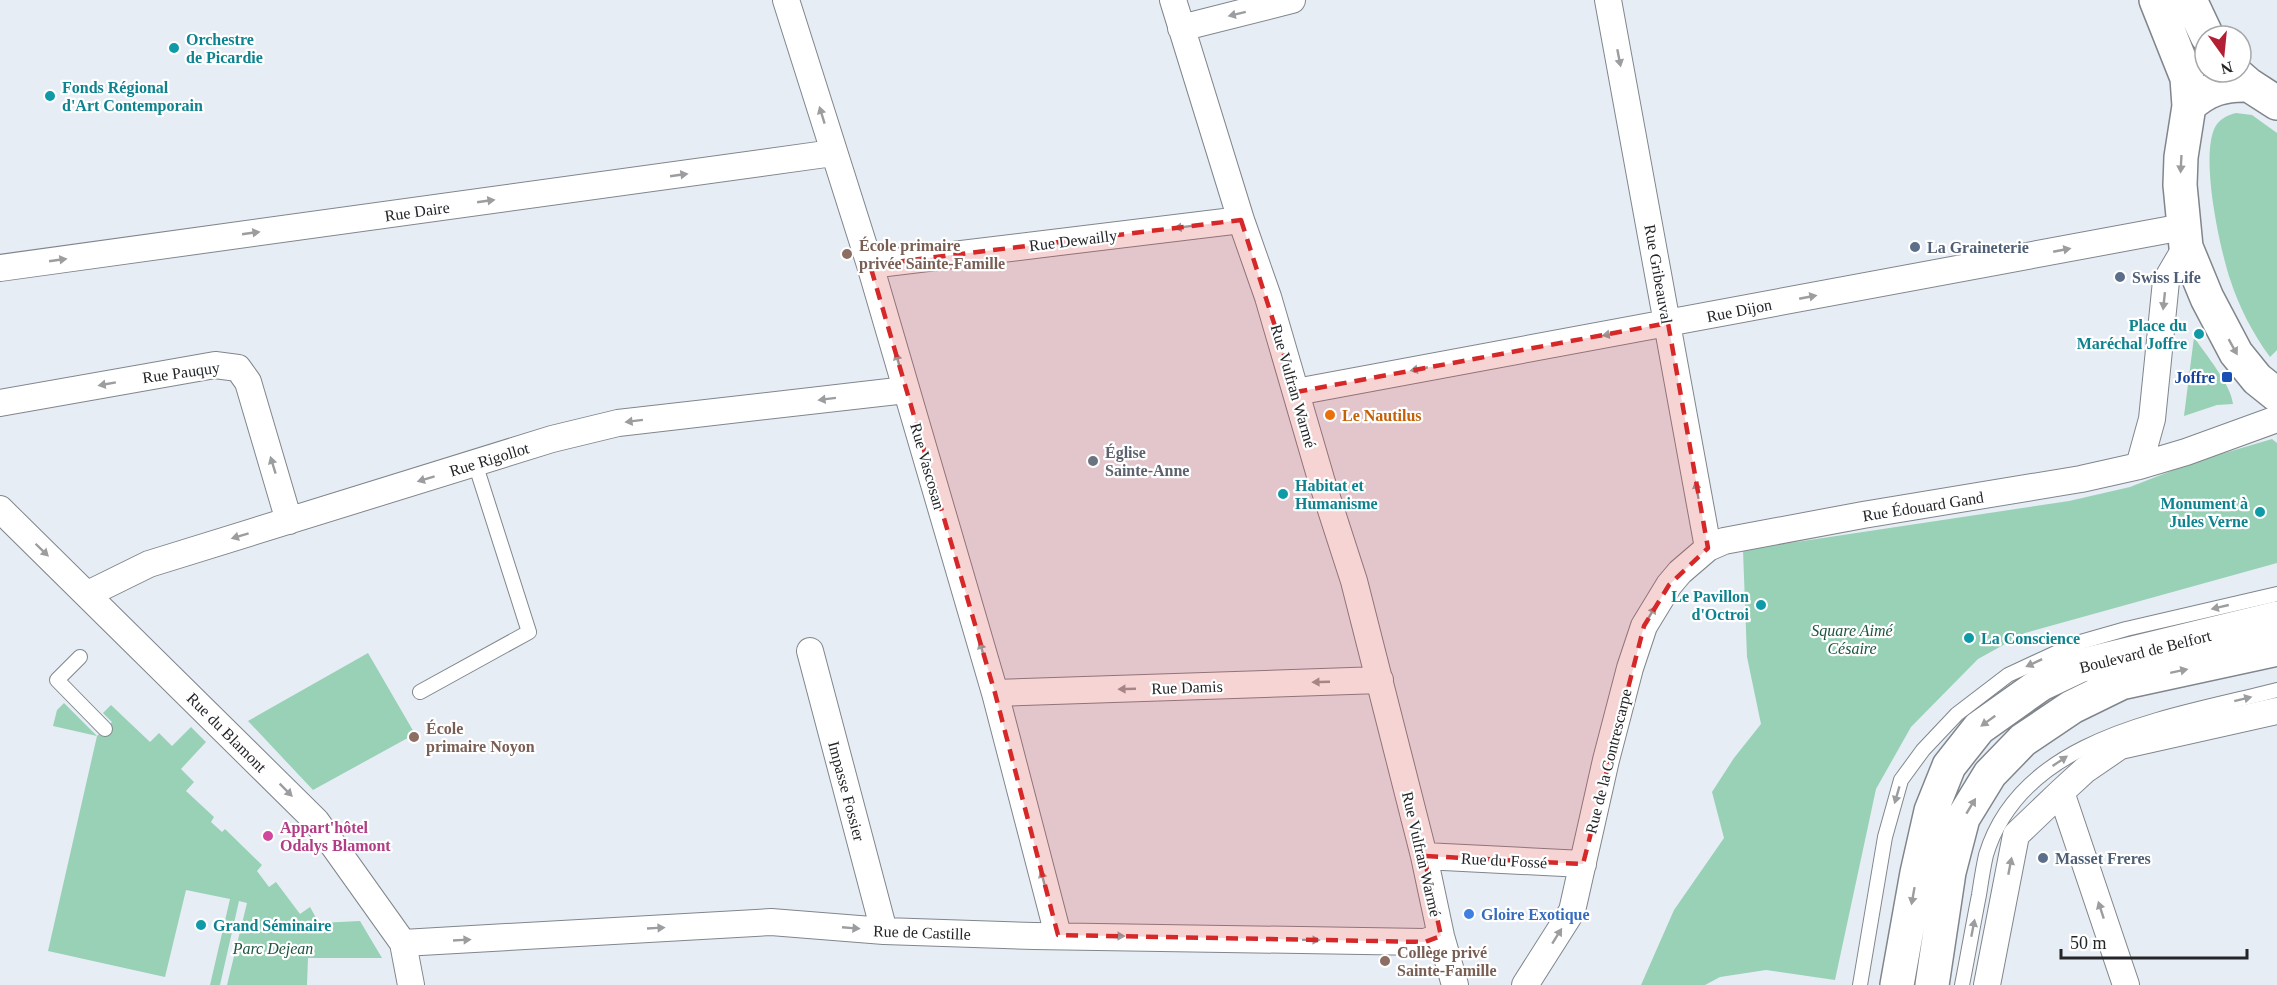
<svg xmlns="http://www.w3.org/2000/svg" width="2277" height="985" viewBox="0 0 2277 985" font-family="Georgia,serif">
  <rect width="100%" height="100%" fill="#e7edf5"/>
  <path fill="#98d1b6" d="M2236,113L2252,115L2277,133V350L2270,357C2253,334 2239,307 2230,279C2220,249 2198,150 2217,124C2222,118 2228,115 2236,113Z
    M2194,337C2205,354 2231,384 2233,404L2217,405L2184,416Z
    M2272,439L2277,443V563L2025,633L1978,659L1911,727L1876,789L1835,980L1766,970L1720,977L1705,985H1641L1674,910L1724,838L1712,792L1734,758L1761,724L1747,657L1743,550L2069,501L2130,487L2194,462Z
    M368,653L415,734L313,790L248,721Z
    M64,703L97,736L112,722L103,713L111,705L150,742L159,733L172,746L191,727L206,742L181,769L194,782L186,791L214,817L211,822L222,832L225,829L262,865L257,871L269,887L276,882L300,914L310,907L319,923L360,921L382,958H308L307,985H227L247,903L239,901L220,985H210L230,899L186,890L165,977L48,951L97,736L53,726L57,710Z"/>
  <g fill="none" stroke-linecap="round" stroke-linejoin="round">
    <g stroke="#80868c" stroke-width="16">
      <path id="lane" d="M80,657L57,680L105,729
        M420,692L529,632L475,463
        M1860,985L1885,837L1901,780L1923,750L1957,714L2008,675L2077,643L2126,629L2277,594
        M1962,985C1968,955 1973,925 1979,895C1981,882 1983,868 1986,855C2022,735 2174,717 2277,690"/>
    </g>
    <g stroke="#80868c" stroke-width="28">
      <path id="street" d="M786,0L870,265L995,693L1058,935
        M1173,0L1241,220L1268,297L1321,479L1354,581L1424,856L1441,936L1455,985
        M1608,0L1708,548
        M1181,28L1292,0
        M870,265L1241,220
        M0,268L833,153
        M1296,392L2183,227
        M0,403L215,365L238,368L248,382L289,521
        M2139,466L2152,419L2166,281L2186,247
        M0,509L316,821L403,943L411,985
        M88,594L149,564L552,439L618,423L906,390
        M810,651L884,931
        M995,693L1380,680
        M2061,792L2126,985
        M1424,856L1583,864
        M403,943L771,922L884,931L1034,936L1425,942L1441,936
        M1525,985L1572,911L1606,760L1630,668L1644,626L1669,585L1680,572L1708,548L1724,541L1863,515L2081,479L2139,466L2186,452L2277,419
        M1987,985L2016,835L2061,792L2085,770L2120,746L2277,711"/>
    </g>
    <g stroke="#80868c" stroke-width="36">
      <path id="secondary" d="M2156,0L2187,78L2189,106L2181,157L2180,185L2186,247L2207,298L2236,353L2257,379L2277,395
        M2190,0L2207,36
        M2234,72L2249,85L2277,103
        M2189,106C2207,89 2225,84 2249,85
        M1897,985L1917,873L1931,811L1949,766L1979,728L2041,684L2079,666L2277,618
        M1932,985L1949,872L1963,818L1990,774L2023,740L2072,707L2121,683L2277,649"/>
    </g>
    <use href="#lane" stroke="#fff" stroke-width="14"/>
    <use href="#street" stroke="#fff" stroke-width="26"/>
    <use href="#secondary" stroke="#fff" stroke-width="33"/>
  </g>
  <defs><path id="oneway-solid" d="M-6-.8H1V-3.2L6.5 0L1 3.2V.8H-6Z" transform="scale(1.5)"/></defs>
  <g fill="#9c9d9e">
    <use href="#oneway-solid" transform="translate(1237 14) rotate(166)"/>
    <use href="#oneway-solid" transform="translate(1619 58) rotate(79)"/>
    <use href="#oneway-solid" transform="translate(822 115) rotate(-107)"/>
    <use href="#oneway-solid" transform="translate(2181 164) rotate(93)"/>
    <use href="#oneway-solid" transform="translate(679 175) rotate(-8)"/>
    <use href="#oneway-solid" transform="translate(486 201) rotate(-8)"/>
    <use href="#oneway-solid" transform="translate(1183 227) rotate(173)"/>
    <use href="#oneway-solid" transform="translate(251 233) rotate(-8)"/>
    <use href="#oneway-solid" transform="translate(2062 250) rotate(-11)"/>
    <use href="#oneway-solid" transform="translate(58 260) rotate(-8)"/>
    <use href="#oneway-solid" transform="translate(1808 297) rotate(-11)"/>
    <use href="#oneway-solid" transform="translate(2164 301) rotate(96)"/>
    <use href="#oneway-solid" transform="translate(1611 334) rotate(169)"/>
    <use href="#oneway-solid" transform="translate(2233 347) rotate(61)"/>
    <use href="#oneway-solid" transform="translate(898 361) rotate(-106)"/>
    <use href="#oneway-solid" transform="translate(1419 369) rotate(169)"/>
    <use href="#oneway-solid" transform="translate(107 384) rotate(170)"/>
    <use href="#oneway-solid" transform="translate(827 399) rotate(173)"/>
    <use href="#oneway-solid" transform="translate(634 421) rotate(173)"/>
    <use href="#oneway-solid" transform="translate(273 465) rotate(-107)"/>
    <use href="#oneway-solid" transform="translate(426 479) rotate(163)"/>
    <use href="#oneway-solid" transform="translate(1697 490) rotate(-100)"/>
    <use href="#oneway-solid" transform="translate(240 536) rotate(163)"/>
    <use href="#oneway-solid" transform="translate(42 550) rotate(44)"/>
    <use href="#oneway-solid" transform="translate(2220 607) rotate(167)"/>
    <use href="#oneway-solid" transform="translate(1651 614) rotate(-59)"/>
    <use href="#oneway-solid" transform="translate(982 650) rotate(-106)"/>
    <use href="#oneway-solid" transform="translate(2034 663) rotate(155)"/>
    <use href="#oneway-solid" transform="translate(2179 671) rotate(-12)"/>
    <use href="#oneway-solid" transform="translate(1321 682) rotate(178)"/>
    <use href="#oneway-solid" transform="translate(1127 689) rotate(178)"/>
    <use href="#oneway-solid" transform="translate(2243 699) rotate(-14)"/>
    <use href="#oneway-solid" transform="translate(1988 721) rotate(144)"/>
    <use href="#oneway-solid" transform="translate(2060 761) rotate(-34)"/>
    <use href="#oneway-solid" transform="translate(286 790) rotate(45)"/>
    <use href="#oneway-solid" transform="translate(1897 795) rotate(106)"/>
    <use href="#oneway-solid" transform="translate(1971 806) rotate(-59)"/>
    <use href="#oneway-solid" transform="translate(2010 866) rotate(-79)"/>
    <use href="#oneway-solid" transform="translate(1043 879) rotate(-105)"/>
    <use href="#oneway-solid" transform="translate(1913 896) rotate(100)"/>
    <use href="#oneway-solid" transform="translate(2101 910) rotate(-108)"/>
    <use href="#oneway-solid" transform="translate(656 928) rotate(-3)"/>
    <use href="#oneway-solid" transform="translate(851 928) rotate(5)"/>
    <use href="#oneway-solid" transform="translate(1973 928) rotate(-79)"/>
    <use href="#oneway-solid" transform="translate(1116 936) rotate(1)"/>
    <use href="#oneway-solid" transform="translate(1557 936) rotate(-58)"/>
    <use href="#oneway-solid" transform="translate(462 940) rotate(-3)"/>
    <use href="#oneway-solid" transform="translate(1311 940) rotate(1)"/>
  </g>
  <path fill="#d62828" fill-opacity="0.2" stroke="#d62828" stroke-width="4.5" stroke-dasharray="12 8" stroke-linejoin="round" d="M1241,220L1296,392L1668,323L1708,548L1669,585L1644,626L1583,864L1424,856L1441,936L1425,942L1058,935L995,693L870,265Z"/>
  <g fill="#0f9aa8" stroke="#fff" stroke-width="2">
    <circle cx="174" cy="48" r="6"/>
    <circle cx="50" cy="96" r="6"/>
    <circle cx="2199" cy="334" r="6"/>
    <circle cx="1283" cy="494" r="6"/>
    <circle cx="2260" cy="512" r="6"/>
    <circle cx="1761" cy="605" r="6"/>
    <circle cx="1969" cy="638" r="6"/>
    <circle cx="201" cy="925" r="6"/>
  </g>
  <g fill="#5c6f8a" stroke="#fff" stroke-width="2">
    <circle cx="1915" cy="247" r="6"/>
    <circle cx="2120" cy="277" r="6"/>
    <circle cx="2043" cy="858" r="6"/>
  </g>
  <g fill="#8d6e63" stroke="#fff" stroke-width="2">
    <circle cx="847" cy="254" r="6"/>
    <circle cx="414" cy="737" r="6"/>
    <circle cx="1385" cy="961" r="6"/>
  </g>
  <rect fill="#1a4fb4" stroke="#fff" stroke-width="2" x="2221" y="371" width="12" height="12" rx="3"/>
  <circle fill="#e8710a" stroke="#fff" stroke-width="2" cx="1330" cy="415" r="6"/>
  <circle fill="#6b7280" stroke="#fff" stroke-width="2" cx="1093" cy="461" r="6"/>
  <circle fill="#d1479c" stroke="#fff" stroke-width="2" cx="268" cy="836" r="6"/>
  <circle fill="#3f7fe0" stroke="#fff" stroke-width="2" cx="1469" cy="914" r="6"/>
  <g text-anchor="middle" stroke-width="4.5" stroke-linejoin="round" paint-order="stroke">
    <g font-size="16" font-weight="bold" fill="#0d838f" stroke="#fff" text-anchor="start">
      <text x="186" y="45">Orchestre<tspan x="186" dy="18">de Picardie</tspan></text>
      <text x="62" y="93">Fonds Régional<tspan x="62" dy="18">d'Art Contemporain</tspan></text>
      <text x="2187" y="331" text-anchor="end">Place du<tspan x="2187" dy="18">Maréchal Joffre</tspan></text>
      <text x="1295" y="491">Habitat et<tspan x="1295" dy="18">Humanisme</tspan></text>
      <text x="2248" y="509" text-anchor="end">Monument à<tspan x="2248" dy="18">Jules Verne</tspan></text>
      <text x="1749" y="602" text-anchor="end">Le Pavillon<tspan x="1749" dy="18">d'Octroi</tspan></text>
      <text x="1981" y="644">La Conscience</text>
      <text x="213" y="931">Grand Séminaire</text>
    </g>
    <g font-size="16" fill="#232528" stroke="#fff">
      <text transform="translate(417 211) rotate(-8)" y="6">Rue Daire</text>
      <text transform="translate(1073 240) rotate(-7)" y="6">Rue Dewailly</text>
      <text transform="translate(1659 274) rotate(80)" y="6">Rue Gribeauval</text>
      <text transform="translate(1739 310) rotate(-11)" y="6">Rue Dijon</text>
      <text transform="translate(181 372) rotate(-8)" y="6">Rue Pauquy</text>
      <text transform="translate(1294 386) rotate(74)" y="6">Rue Vulfran Warmé</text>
      <text transform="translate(489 459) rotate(-17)" y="6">Rue Rigollot</text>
      <text transform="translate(928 466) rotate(74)" y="6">Rue Vascosan</text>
      <text transform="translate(1923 506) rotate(-9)" y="6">Rue Édouard Gand</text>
      <text transform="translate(2145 651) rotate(-14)" y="6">Boulevard de Belfort</text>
      <text transform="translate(1187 687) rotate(-2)" y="6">Rue Damis</text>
      <text transform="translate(227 732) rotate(45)" y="6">Rue du Blamont</text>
      <text transform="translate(1608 761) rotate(-76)" y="6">Rue de la Contrescarpe</text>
      <text transform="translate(847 791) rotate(75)" y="6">Impasse Fossier</text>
      <text transform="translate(1422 854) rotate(77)" y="6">Rue Vulfran Warmé</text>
      <text transform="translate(1504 860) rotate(3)" y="6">Rue du Fossé</text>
      <text transform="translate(922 932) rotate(2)" y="6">Rue de Castille</text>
    </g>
    <g font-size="16" font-weight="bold" fill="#785e54" stroke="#fff" text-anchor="start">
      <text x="859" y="251">École primaire<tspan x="859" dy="18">privée Sainte-Famille</tspan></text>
      <text x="426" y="734">École<tspan x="426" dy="18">primaire Noyon</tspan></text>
      <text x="1397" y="958">Collège privé<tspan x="1397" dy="18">Sainte-Famille</tspan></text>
    </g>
    <g font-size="16" font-weight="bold" fill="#4e5e75" stroke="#fff" text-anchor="start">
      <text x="1927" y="253">La Graineterie</text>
      <text x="2132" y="283">Swiss Life</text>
      <text x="2055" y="864">Masset Freres</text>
    </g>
    <g font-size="16" font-weight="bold" fill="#164399" stroke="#fff" text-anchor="end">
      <text x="2215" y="383">Joffre</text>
    </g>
    <g font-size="16" font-weight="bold" fill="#c56008" stroke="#fff" text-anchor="start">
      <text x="1342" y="421">Le Nautilus</text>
    </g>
    <g font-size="16" font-weight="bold" fill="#5b616d" stroke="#fff" text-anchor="start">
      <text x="1105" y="458">Église<tspan x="1105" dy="18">Sainte-Anne</tspan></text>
    </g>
    <g font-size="16" font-style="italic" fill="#1d553f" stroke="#fff">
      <text x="1852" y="636">Square Aimé<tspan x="1852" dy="18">Césaire</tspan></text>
      <text x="273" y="954">Parc Dejean</text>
    </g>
    <g font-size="16" font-weight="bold" fill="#b23c85" stroke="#fff" text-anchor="start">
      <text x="280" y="833">Appart'hôtel<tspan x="280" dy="18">Odalys Blamont</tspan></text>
    </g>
    <g font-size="16" font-weight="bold" fill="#366cbe" stroke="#fff" text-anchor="start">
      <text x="1481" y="920">Gloire Exotique</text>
    </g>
  </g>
  <g transform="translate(2223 54) rotate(165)"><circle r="28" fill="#ffffff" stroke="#a7a8a9" stroke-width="1.5"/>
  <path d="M0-4.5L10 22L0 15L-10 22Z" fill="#b32035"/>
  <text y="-9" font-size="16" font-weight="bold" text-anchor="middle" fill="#232528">N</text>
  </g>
  <path d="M2061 949v9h186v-9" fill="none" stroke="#232528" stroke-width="3"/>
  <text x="2070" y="949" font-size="18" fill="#232528" stroke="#ffffff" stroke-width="4.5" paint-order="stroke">50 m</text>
</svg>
